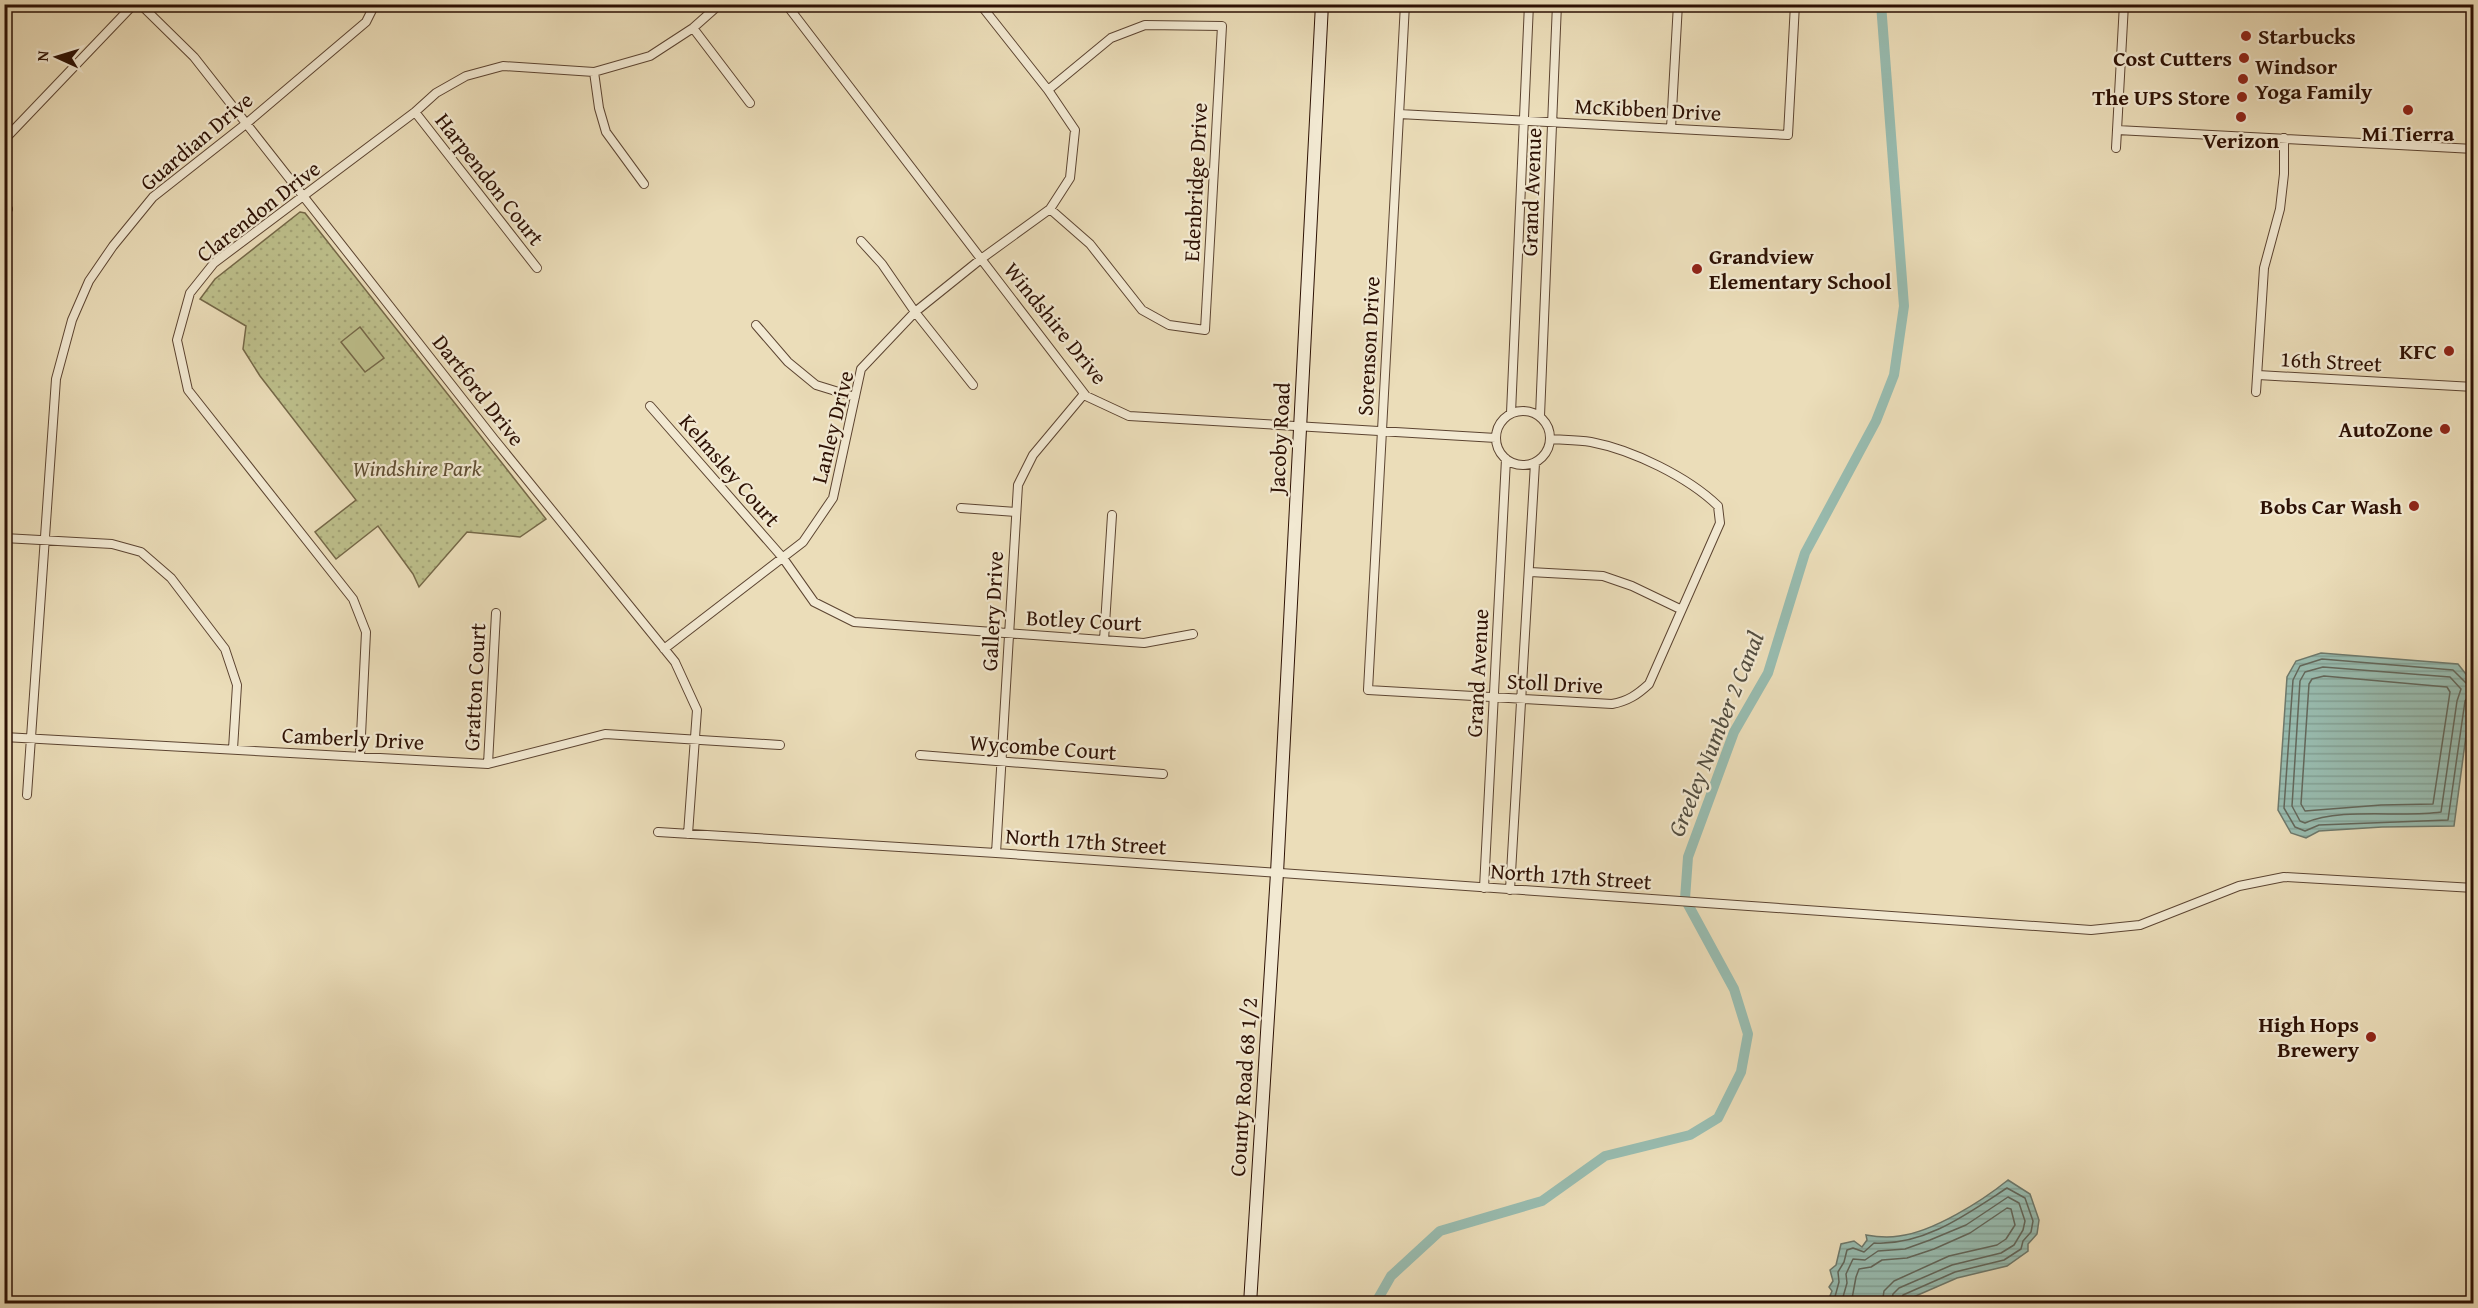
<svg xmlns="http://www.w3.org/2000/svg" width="2478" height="1308" viewBox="0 0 2478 1308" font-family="'Gentium Book Plus',serif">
  <defs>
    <pattern id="park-dots" width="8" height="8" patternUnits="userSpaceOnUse" patternTransform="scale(1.5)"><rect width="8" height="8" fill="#bdbf8b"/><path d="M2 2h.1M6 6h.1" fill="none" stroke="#a3a376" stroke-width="1.8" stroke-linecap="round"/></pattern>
    <pattern id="water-rules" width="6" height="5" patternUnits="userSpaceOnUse" patternTransform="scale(1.5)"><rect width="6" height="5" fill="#98bcb0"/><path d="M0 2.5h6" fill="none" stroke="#83a196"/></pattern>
  </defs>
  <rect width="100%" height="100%" fill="#ebddb9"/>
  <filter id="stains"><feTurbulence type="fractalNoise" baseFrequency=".00333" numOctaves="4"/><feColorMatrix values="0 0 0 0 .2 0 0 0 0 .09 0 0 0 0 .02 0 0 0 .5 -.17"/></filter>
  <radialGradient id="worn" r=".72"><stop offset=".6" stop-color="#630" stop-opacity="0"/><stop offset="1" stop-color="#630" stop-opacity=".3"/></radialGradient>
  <path fill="url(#park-dots)" stroke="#756848" stroke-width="1.5" d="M300,212L305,213L546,519L520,537L467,532L419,587L413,574L378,526L336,559L315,532L356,500L260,376L243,349L246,326L200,299L215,279Z"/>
  <path fill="#bdbf8b" stroke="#756848" stroke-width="1.5" d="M360,327L384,358L365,372L341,342Z"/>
  <path fill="url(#water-rules)" stroke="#6d786b" stroke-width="1.5" d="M2321,653L2458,664L2473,683L2454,826L2382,827L2319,831L2306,838L2291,833L2278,810L2287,677L2296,661Z
    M2008,1180L2030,1194L2039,1220L2037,1234L2028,1244V1251L2007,1266L1957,1278L1902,1302L1827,1303L1832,1291L1829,1287L1833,1281L1830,1270L1836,1265L1841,1244L1854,1241L1862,1247L1867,1240L1866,1235C1877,1237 1888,1238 1899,1236C1933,1232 1982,1201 2008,1180Z"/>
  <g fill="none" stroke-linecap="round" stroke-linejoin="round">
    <path stroke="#62665a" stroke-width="1.5" d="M2323,667L2450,677L2461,689L2457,701L2441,812C2402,818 2341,807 2305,823L2300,821L2292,806L2300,681L2305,672Z
      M2324,676L2447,687L2450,692L2433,804L2381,805L2305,811L2301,804L2309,684L2312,679Z
      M2474,686L2467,684L2453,670L2322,659L2300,666L2293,680L2284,808L2295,827L2305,831L2319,825L2448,820L2465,701L2468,697L2474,695
      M1833,1304L1839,1282L1838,1272L1844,1262L1847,1250L1853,1248L1864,1252L1874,1243C1924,1246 1967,1214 2007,1188L2025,1198L2033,1221L2031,1232L2023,1241L2021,1249L2004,1260L1955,1272L1903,1295L1898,1304
      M1841,1304L1847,1283L1846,1274L1853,1259L1865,1260L1878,1251L1905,1249L1930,1240L1966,1225L2008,1197L2019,1203L2025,1221L2023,1230L2014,1245L2001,1253L1952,1265L1899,1288L1893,1294L1891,1304
      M1851,1304L1856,1277L1859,1269L1871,1267L1882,1260L1907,1258L1934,1249L1970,1233L2007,1208L2011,1209L2015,1225L2006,1239L1997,1245L1949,1256L1894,1281L1884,1291L1882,1304"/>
    <path stroke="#98bcb0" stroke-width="10" d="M1375,1304L1391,1276L1440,1231L1542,1201L1605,1156L1690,1135L1718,1118L1741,1072L1748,1034L1734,989L1685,899L1688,857L1734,732L1768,673L1805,553L1876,421L1894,375L1904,306L1881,4"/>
    <g stroke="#5c4431" stroke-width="10">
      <path id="street" d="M140,4L194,57L494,439L675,662L697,710L688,834
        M786,4L1086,396L1129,416L1496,438
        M1405,4L1368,690L1612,704C1628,701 1637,695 1649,684L1720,523L1718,506C1688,477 1633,450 1591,442C1578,440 1564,440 1550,439
        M693,28L750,103
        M594,72L599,108L606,132L644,184
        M1048,90L1111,38L1145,25L1222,26L1205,330L1169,325L1142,310L1090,244L1050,209
        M415,112L537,268
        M1399,114L1788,135L1795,4
        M1671,128L1678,4
        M2117,130L2474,149
        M4,140L134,4
        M2116,148L2124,4
        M4,206L8,209
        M861,241L882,264L915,312L973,385
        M756,325L788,362L816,385L855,397
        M2258,375L2474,387
        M2256,392L2264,268L2280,209L2284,174V138
        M650,406L783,558L814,602L854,622L1144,643L1193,634
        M1496 438a27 27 0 1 1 54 0a27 27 0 1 1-54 0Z
        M1511,413L1529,4
        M1540,416L1557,4
        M961,508L1016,512
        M4,538L112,544L141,552L171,578L225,649L237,685L233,749
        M1530,572L1603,576L1632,586L1680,609
        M1104,640L1112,515
        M664,649L803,542L833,498L861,369L915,312L981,259L1050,209L1070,178L1075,130L1048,90L980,4
        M4,737L488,764L605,734L780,745
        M920,755L1163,774
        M360,756L366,632L353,599L188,390L177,340L190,293L214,263L415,112L436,93L466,76L503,66L594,72L650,56L693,28L720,4
        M488,764L496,613
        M27,795L56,379L72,320L89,281L113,246L153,197L247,123L366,22L375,4
        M658,832L996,853L2091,930L2140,925L2239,886L2284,877L2474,888
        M996,853L1018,485L1033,455L1084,394
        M1484,888L1506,459
        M1510,890L1535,463"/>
    </g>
    <g stroke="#2d1104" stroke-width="14">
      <path id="secondary" d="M1250,1304L1277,873L1322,4"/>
    </g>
    <use href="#street" stroke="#f2e9d2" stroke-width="8"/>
    <use href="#secondary" stroke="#f2e9d2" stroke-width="12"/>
  </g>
  <g fill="#8f2418" stroke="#f2e9d2" stroke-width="2">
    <circle cx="2246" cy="36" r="6"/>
    <circle cx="2244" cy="58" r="6"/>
    <circle cx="2243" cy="79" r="6"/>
    <circle cx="2242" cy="97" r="6"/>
    <circle cx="2408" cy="110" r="6"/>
    <circle cx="2241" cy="117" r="6"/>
    <circle cx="1697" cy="269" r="6"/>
    <circle cx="2449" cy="351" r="6"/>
    <circle cx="2445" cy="429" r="6"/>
    <circle cx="2414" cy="506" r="6"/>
    <circle cx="2371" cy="1037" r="6"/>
  </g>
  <g text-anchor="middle" stroke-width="4.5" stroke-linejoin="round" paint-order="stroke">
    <g font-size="22" font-weight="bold" fill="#2d1104" stroke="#f2e9d2" text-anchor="end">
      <text x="2258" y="44" text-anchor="start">Starbucks</text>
      <text x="2232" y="66">Cost Cutters</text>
      <text x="2255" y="74" text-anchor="start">Windsor<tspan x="2255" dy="25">Yoga Family</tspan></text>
      <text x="2230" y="105">The UPS Store</text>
      <text x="2408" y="141" text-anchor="middle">Mi Tierra</text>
      <text x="2241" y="148" text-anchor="middle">Verizon</text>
      <text x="1709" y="264" text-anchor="start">Grandview<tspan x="1709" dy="25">Elementary School</tspan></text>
      <text x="2437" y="359">KFC</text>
      <text x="2433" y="437">AutoZone</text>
      <text x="2402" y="514">Bobs Car Wash</text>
      <text x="2359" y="1032">High Hops<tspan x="2359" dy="25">Brewery</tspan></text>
    </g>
    <g font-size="22" fill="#2d1104" stroke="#f2e9d2">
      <text transform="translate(1648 109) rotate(3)" y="8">McKibben Drive</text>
      <text transform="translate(196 141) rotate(-40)" y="8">Guardian Drive</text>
      <text transform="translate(490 179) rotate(52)" y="8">Harpendon Court</text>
      <text transform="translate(1195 182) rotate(-87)" y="8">Edenbridge Drive</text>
      <text transform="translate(1531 192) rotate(-88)" y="8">Grand Avenue</text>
      <text transform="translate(258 211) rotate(-38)" y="8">Clarendon Drive</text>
      <text transform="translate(1056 323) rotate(51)" y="8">Windshire Drive</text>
      <text transform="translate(1368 346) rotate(-87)" y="8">Sorenson Drive</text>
      <text transform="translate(2331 361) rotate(3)" y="8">16th Street</text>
      <text transform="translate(479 390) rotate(52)" y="8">Dartford Drive</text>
      <text transform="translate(832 427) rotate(-76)" y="8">Lanley Drive</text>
      <text transform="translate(1279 438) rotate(-87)" y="8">Jacoby Road</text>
      <text transform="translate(730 470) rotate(49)" y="8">Kelmsley Court</text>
      <text transform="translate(992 611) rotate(-87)" y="8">Gallery Drive</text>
      <text transform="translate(1084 620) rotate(3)" y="8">Botley Court</text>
      <text transform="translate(1477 673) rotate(-87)" y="8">Grand Avenue</text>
      <text transform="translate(1555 683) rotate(3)" y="8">Stoll Drive</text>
      <text transform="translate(474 687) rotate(-87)" y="8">Gratton Court</text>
      <text transform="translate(353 738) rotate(3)" y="8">Camberly Drive</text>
      <text transform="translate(1043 747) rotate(4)" y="8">Wycombe Court</text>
      <text transform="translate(1086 841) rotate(4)" y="8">North 17th Street</text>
      <text transform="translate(1571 876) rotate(4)" y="8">North 17th Street</text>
      <text transform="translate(1243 1087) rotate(-86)" y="8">County Road 68 1/2</text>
    </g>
    <g font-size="22" font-style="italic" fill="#5f4e33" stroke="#f2e9d2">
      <text x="417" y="476">Windshire Park</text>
    </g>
    <g font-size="24" font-style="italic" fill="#524d40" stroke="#f2e9d2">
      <text transform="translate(1716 734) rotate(-68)" y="8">Greeley Number 2 Canal</text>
    </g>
  </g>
  <rect width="2478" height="1308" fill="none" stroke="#ebddb9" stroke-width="24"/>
  <rect x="6" y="6" width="2466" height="1296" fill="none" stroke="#2d1104" stroke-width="3"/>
  <rect x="12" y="12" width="2454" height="1284" fill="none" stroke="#2d1104" stroke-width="1.5"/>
  <g transform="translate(57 57) rotate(274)" stroke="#f2e9d2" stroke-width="4.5" paint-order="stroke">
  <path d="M0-4.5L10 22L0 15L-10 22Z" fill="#2d1104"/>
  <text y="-9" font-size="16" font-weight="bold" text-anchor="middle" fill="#2d1104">N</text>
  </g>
  <rect width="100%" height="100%" filter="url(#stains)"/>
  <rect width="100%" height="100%" fill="url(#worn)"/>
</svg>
